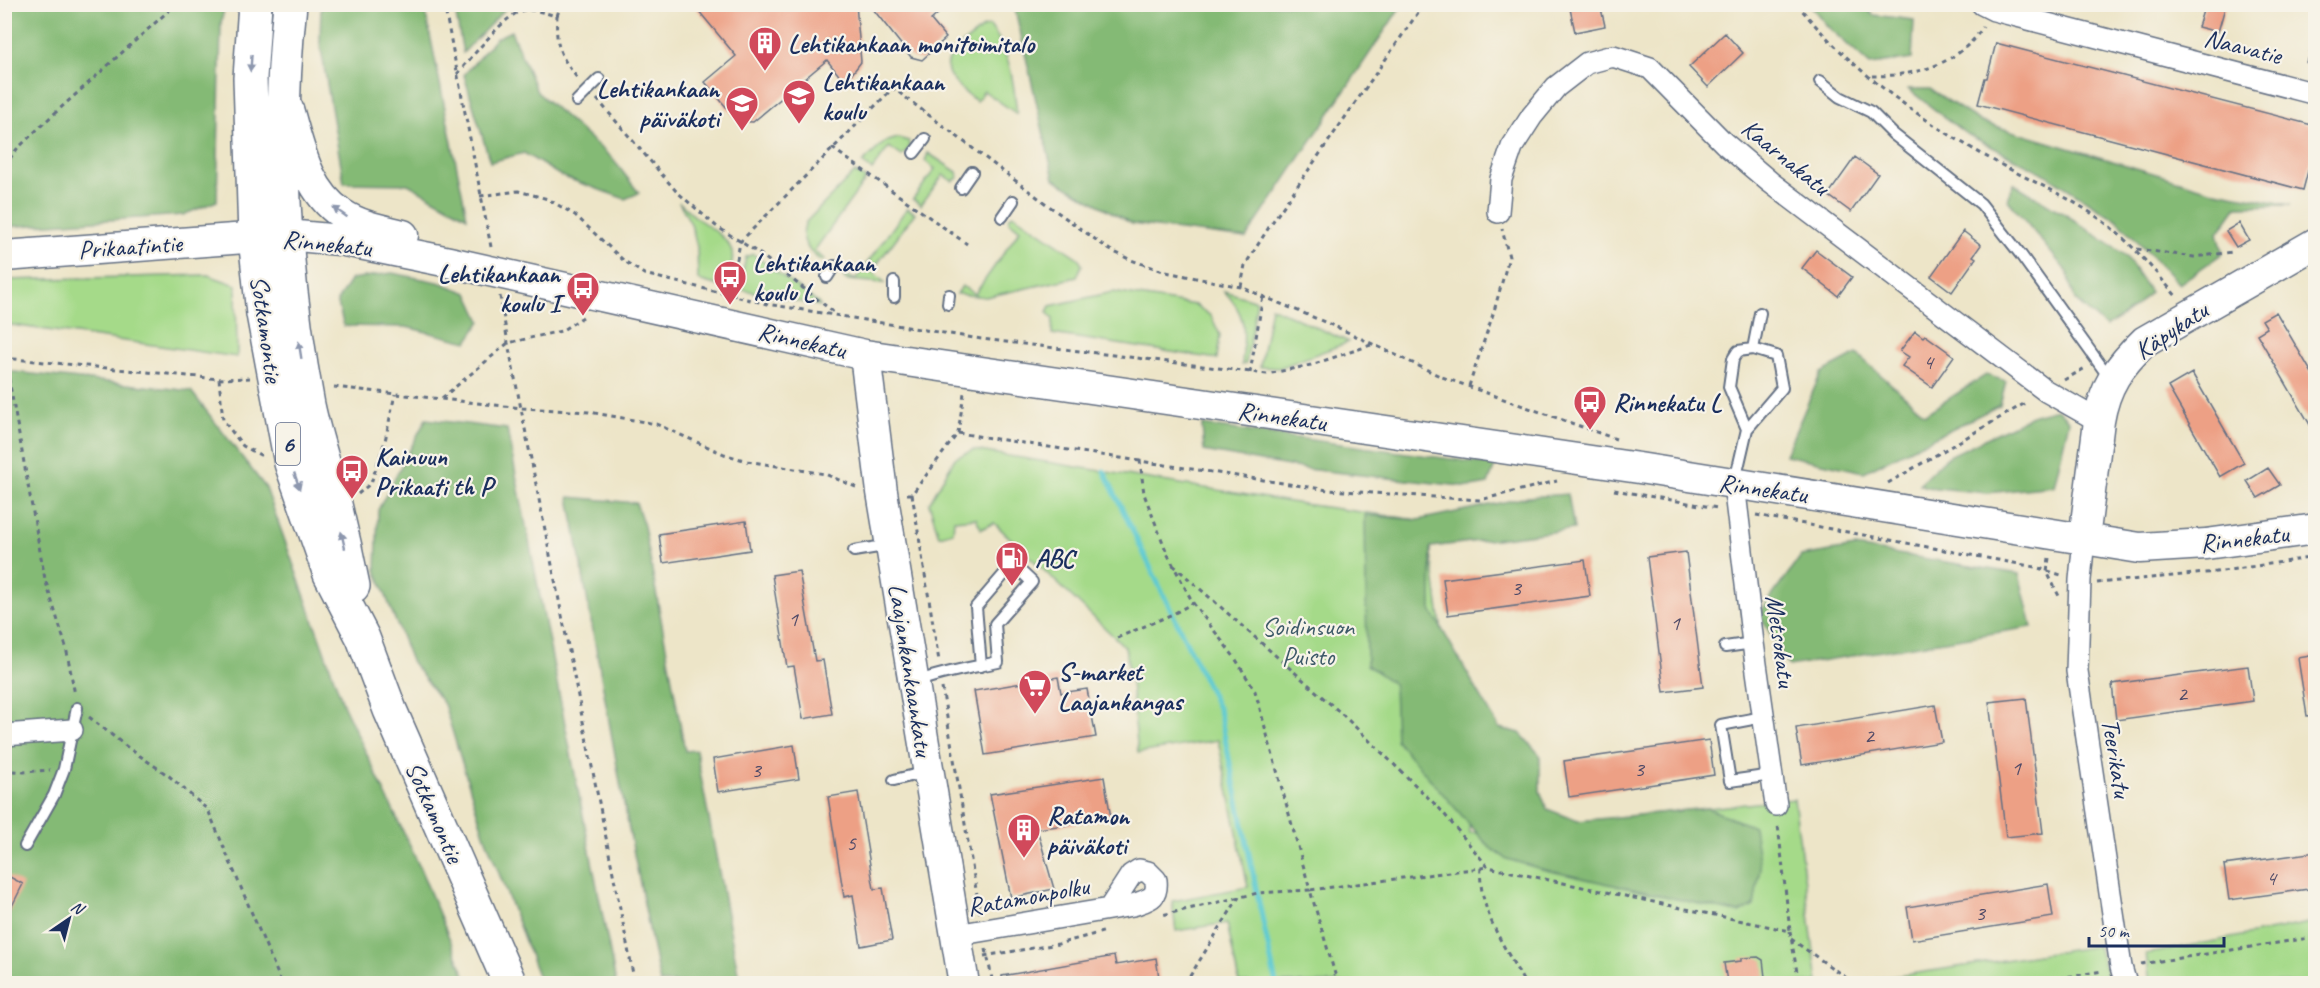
<svg xmlns="http://www.w3.org/2000/svg" width="2320" height="988" viewBox="0 0 2320 988" font-family="Caveat,sans-serif">
  <rect width="100%" height="100%" fill="#f7f3e8"/>
  <filter id="ink" filterUnits="userSpaceOnUse"><feTurbulence type="fractalNoise" baseFrequency=".0167" numOctaves="2"/><feDisplacementMap in="SourceGraphic" scale="12" xChannelSelector="R" yChannelSelector="G"/><feConvolveMatrix kernelMatrix="1 2 1 2 8 2 1 2 1" color-interpolation-filters="sRGB"/></filter>
  <filter id="wash" filterUnits="userSpaceOnUse"><feTurbulence type="fractalNoise" baseFrequency=".008" numOctaves="4" result="noise"/><feDisplacementMap in="SourceGraphic" scale="24" xChannelSelector="R" yChannelSelector="G"/><feGaussianBlur stdDeviation="1.35" result="paint"/><feColorMatrix in="noise" values="0 0 0 0 0 0 0 0 0 0 0 0 0 0 0 0 0 1.4 0 .05"/><feComposite in="paint" operator="in"/></filter>
  <g filter="url(#wash)">
    <rect width="100%" height="100%" fill="#ede5c8"/>
    <path fill="#a5da89" stroke="#608474" stroke-width="1.5" d="M990,26C1010,50 1014,84 1017,114L984,91L977,101C966,95 960,89 952,79C935,58 969,40 984,27Z
      M898,138L909,141L910,147L902,156L889,147L872,170L862,163L885,142Z
      M928,153L957,172L958,176L957,179L952,181L943,175L921,205L913,199L935,169L925,161Z
      M855,172L866,179L814,251L825,260L821,261C808,251 798,239 806,222Z
      M679,202C686,208 693,216 701,221C730,241 744,251 722,287L698,280L697,247L691,224Z
      M907,208L915,213L872,271L885,283L847,280L844,278V274L855,280Z
      M1013,214L1078,258L1082,265L1077,277L986,297L957,294L962,286L975,294L1020,230L1010,222L1009,218Z
      M753,254L818,303L820,306L739,289L746,257Z
      M208,275L236,285L237,357L5,324V280Z
      M1224,291L1257,301L1246,364L1242,365C1244,332 1249,317 1224,291Z
      M1113,292L1195,305L1211,316L1220,335L1217,359L1052,334L1053,319L1047,312L1050,306Z
      M1271,307L1349,342L1279,368L1260,367Z
      M973,450L1296,503L1418,520L1430,547L1470,833L1794,799L1818,983H1239L1227,923L1176,931L1172,901L1248,887L1218,740L1138,753L1131,682L1125,647L994,523L981,529L976,518L954,520L953,532L939,536L929,503L955,458Z
      M2315,922V983H2150L2146,954Z
      M2098,946L2106,971V983H1851Z"/>
    <path fill="#84ba75" stroke="#50746a" stroke-width="1.5" d="M5,4L225,5L221,23L217,201L183,215L5,227Z
      M321,5H424L467,217L408,184L344,183L320,43Z
      M454,5V4L509,5L463,53Z
      M1014,5L1015,4L1402,5L1246,238L1132,224L1054,179Z
      M1810,5H1863L1873,15L1914,20L1912,59L1870,65L1828,27Z
      M511,31L537,92L612,158L639,193L625,199L561,176L524,153L490,162L464,75L496,38Z
      M1908,89H1930L1981,122L2210,190L2291,205L2237,206L2218,233L2223,253L2179,284L2117,220L2045,174L1965,133Z
      M2013,183L2074,220L2126,256L2150,292L2138,305L2106,327L2075,300L2067,272L2008,200Z
      M392,273L438,282L468,293L481,321L467,342L406,327L344,326L337,301L351,279Z
      M1857,354L1925,414L1986,375L2006,381L2000,405L1864,472L1785,455L1821,373Z
      M5,371L191,391L266,488L344,706L417,861L468,983L5,984Z
      M2057,409L2069,421L2054,486L1987,493L1926,487L1919,484L1947,457L2034,415Z
      M426,419L507,429L616,983H541L484,834L444,704L411,661L376,570L378,510Z
      M1202,425L1495,465L1488,484L1471,487L1306,469L1204,451Z
      M1568,494L1574,529L1431,547V610L1499,728L1520,733L1540,755V791L1547,809L1578,821L1707,808L1754,827L1760,868L1754,906L1740,913L1541,869L1507,859L1490,848L1396,740L1394,684L1367,665L1365,515L1418,520L1528,497Z
      M569,497L636,503L644,526L685,751L696,750L740,983H660L622,794Z
      M1855,547L2019,574L2032,627L1789,666L1759,614L1801,556Z"/>
    <g fill="none" stroke-linecap="round" stroke-linejoin="round">
      <path stroke="#5dcad2" stroke-width="5" d="M1104,471L1219,710L1276,984"/>
    </g>
    <g id="blocks">
      <path fill="#eda085" d="M693,4H856L861,62L845,83L827,60L753,122L738,121L705,82L736,56Z
        M869,4H949L931,20L946,38L922,60L911,57Z
        M1569,4H1600L1605,26L1575,32Z
        M2205,4H2226L2218,32L2198,27Z
        M1725,33L1743,53L1708,87L1689,67Z
        M1996,43L2316,126V141L2303,190L1978,104L1985,78H1987Z
        M1855,157L1878,174L1851,212L1828,195Z
        M2239,223L2249,240L2236,247L2226,231Z
        M1963,231L1981,245L1973,256L1976,258L1952,292L1931,276Z
        M1816,250L1852,277L1838,296L1802,268Z
        M2276,312L2316,380V435L2257,334L2267,328L2262,320Z
        M1915,331L1923,337L1925,335L1954,356L1932,387L1902,366L1909,357L1900,351Z
        M2192,373L2244,463L2220,477L2168,387Z
        M2268,468L2280,485L2258,498L2247,481Z
        M746,521L750,550L663,563L659,534Z
        M1686,552L1703,687L1664,692L1647,557Z
        M1585,560L1590,596L1448,615L1443,579Z
        M799,571L815,661L823,660L832,714L803,719L794,666L787,667L772,575Z
        M2316,655V715L2307,716L2298,658Z
        M2248,666L2253,701L2116,720L2112,684Z
        M1058,677L1061,693L1087,689L1096,737L985,755L974,691Z
        M2026,698L2043,833L2006,837L1989,702Z
        M1935,705L1942,742L1802,765L1796,728Z
        M1709,740L1714,775L1569,797L1564,761Z
        M794,745L799,779L718,792L713,759Z
        M1104,777L1111,818L1037,829L1054,889L1011,898L990,794Z
        M858,792L874,889L883,888L892,940L861,946L853,895L844,897L828,797Z
        M2316,852V888L2229,900L2224,865Z
        M8,876L23,884L4,922V884Z
        M2048,884L2053,917L1912,940L1907,907Z
        M1114,956L1116,965L1156,958L1160,984H1002V976Z
        M1758,957L1763,960L1765,977H1762L1763,984H1744V980L1727,982L1724,963L1741,961V958Z"/>
    </g>
  </g>
  <g filter="url(#ink)">
    <use href="#blocks" fill-opacity="0" stroke="#646f83" stroke-width="1.5"/>
    <g fill="none" stroke-linecap="round" stroke-linejoin="round">
      <g stroke="#646f83" stroke-width="14">
        <path id="lane" d="M1820,81L1840,97L1871,112L1893,134L1981,204L2021,255L2111,380
          M577,101L599,79
          M914,153L925,139
          M961,188L972,172
          M1002,217L1013,201
          M827,277L834,266
          M894,297V282
          M948,304L949,295
          M1747,429L1782,388L1776,356L1753,349
          M1735,481L1747,429L1729,387L1733,359L1738,351L1753,349L1760,313
          M854,551L890,545
          M1725,647L1753,643
          M916,682C943,672 970,668 998,662L995,624L1032,582L1013,564L976,607L981,666
          M1763,717L1721,725L1730,781L1772,775
          M894,780L927,772
          M25,846L54,795L64,769L77,708"/>
      </g>
      <g stroke="#646f83" stroke-width="24">
        <path id="street" d="M1982,4L1994,10L2316,94
          M1498,212L1501,179L1512,147L1532,116L1556,87L1587,63L1613,56L1650,68L1724,143L1770,182L2046,391L2099,421
          M1734,484L1753,643L1776,805
          M2084,539L2080,580L2077,671L2121,967L2126,984
          M4,735L72,730
          M956,935L1133,905C1149,899 1158,899 1156,880L1148,872L1139,870L1131,875L1109,909"/>
      </g>
      <g stroke="#646f83" stroke-width="33">
        <path id="secondary" d="M288,109C299,146 307,191 342,214C359,226 383,230 403,235
          M4,256L287,235L340,240L449,262L865,355L1639,468L2140,548L2206,544L2316,529
          M865,355L882,492L964,984
          M2084,539L2099,421C2105,385 2119,366 2145,341L2316,243"/>
      </g>
      <g stroke="#646f83" stroke-width="36">
        <path id="highway" d="M255,4L250,78L255,237L263,314L291,463L330,574L363,638L390,710L510,984
          M290,4C276,137 283,274 308,405C314,434 324,464 332,493C340,524 347,555 353,586"/>
      </g>
      <path stroke="#646f83" stroke-width="3" stroke-dasharray="4.5 4.5" stroke-linecap="butt" d="M444,4L491,247
        M1797,4C1850,70 1923,122 1996,162C2031,181 2068,196 2100,219C2130,241 2153,269 2177,297
        M557,16L561,4
        M2308,72L2307,62L2316,34
        M457,74C471,59 506,12 525,10C535,9 547,14 557,16C555,46 560,56 578,79
        M1872,76C1916,76 1958,65 1983,27
        M597,99L676,191L716,226L760,254L836,314
        M832,148L967,244
        M4,166L17,149L44,123L176,4
        M480,196L518,191L548,199L575,215L623,260L644,274L734,296L767,304L974,338L1267,374L1311,365L1371,345
        M2137,249L2194,257L2233,252
        M1241,287L1245,265L1271,224L1424,4
        M500,296L508,343L635,984
        M734,296L733,283L740,242L893,88L1049,206L1110,250L1131,260L1166,272L1241,287L1341,329L1442,377L1616,439
        M4,352L45,579L66,647L75,695
        M4,358L219,379L250,378
        M1250,373L1263,296
        M219,379L223,420L243,446L264,457
        M2064,380L2087,367
        M1469,386L1494,311L1509,257L1502,229
        M334,387L522,408L589,412L656,424L724,454L747,461L825,474L858,488
        M442,398L508,343L561,331L583,317
        M958,433L1328,490L1480,500L1557,481
        M1140,460L1144,494L1167,553L1193,603L1235,658L1255,691L1310,890L1258,893L1162,915
        M1888,483L2027,402
        M1614,490L1717,508
        M358,494L371,483L385,441L395,394
        M907,494H912L958,433L964,393
        M912,494L939,661
        M1756,515L2035,567L2061,575
        M2049,558L2047,572L2059,596
        M1173,565L1344,716L1440,809L1488,867L1790,931L1778,825
        M2097,583L2216,572L2316,557
        M1117,638L1173,614L1193,603
        M942,688L980,913
        M89,717L127,747L169,776L208,810L282,984
        M4,770L24,772L50,770
        M1481,868C1477,909 1506,948 1525,984
        M1790,931L1799,984
        M1791,939L1855,984
        M986,949L993,984
        M984,956L1058,944L1106,931
        M2141,964L2316,937
        M1185,984L1239,897
        M1338,984L1310,890L1488,867
        M2024,984L2102,971"/>
      <use href="#lane" stroke="#fff" stroke-width="10"/>
      <use href="#street" stroke="#fff" stroke-width="21"/>
      <use href="#secondary" stroke="#fff" stroke-width="30"/>
      <use href="#highway" stroke="#fff" stroke-width="33"/>
    </g>
    <defs><path id="oneway-solid" d="M-6-.8H1V-3.2L6.5 0L1 3.2V.8H-6Z" transform="scale(1.5)"/></defs>
    <g fill="#8d97ae">
      <use href="#oneway-solid" transform="translate(251 63) rotate(94)"/>
      <use href="#oneway-solid" transform="translate(340 212) rotate(-145)"/>
      <use href="#oneway-solid" transform="translate(300 350) rotate(-99)"/>
      <use href="#oneway-solid" transform="translate(297 481) rotate(71)"/>
      <use href="#oneway-solid" transform="translate(343 540) rotate(-103)"/>
    </g>
  </g>
  <defs>
    <g id="building-pin" transform="scale(1.725)"><path d="M0 17L-7.5 6A9.5 9.5 0 1 1 7.5 6Z" fill="#d1495b" stroke="#f7f3e8"/><path d="M-4-6H4V6H1V3H-1V6H-4ZM-2.5-4.3h1.7v1.8h-1.7ZM.8-4.3h1.7v1.8H.8ZM-2.5-1h1.7V.8h-1.7ZM.8-1h1.7V.8H.8Z" fill="#fff"/></g>
    <g id="school-pin" transform="scale(1.725)"><path d="M0 17L-7.5 6A9.5 9.5 0 1 1 7.5 6Z" fill="#d1495b" stroke="#f7f3e8"/><path d="M0-5L7-2L0 1L-7-2ZM-4 1L0 2.5L4 1V4Q0 6-4 4Z" fill="#fff"/></g>
    <g id="bus-pin" transform="scale(1.725)"><path d="M0 17L-7.5 6A9.5 9.5 0 1 1 7.5 6Z" fill="#d1495b" stroke="#f7f3e8"/><path d="M-5-6H5V4H4V6H2V4H-2V6H-4V4H-5ZM-3.5-4V0h7V-4ZM-3.5 1.2v1.5H-2V1.2ZM2 1.2v1.5H3.5V1.2Z" fill="#fff"/></g>
    <g id="fuel-pin" transform="scale(1.725)"><path d="M0 17L-7.5 6A9.5 9.5 0 1 1 7.5 6Z" fill="#d1495b" stroke="#f7f3e8"/><path d="M-5.5-6h7V0h2V4h1.3V-2.5L3-4.5l.8-.8L6-3V5H2.5V1h-1V6h-7ZM-4.2-4.7v3.2H.2V-4.7Z" fill="#fff"/></g>
    <g id="supermarket-pin" transform="scale(1.725)"><path d="M0 17L-7.5 6A9.5 9.5 0 1 1 7.5 6Z" fill="#d1495b" stroke="#f7f3e8"/><path d="M-6-5.5h2.5l.6 2H6L4.5 2H-2.5L-4.4-4H-6ZM-1.5 3.2a1.3 1.3 0 1 0 .1 0ZM3 3.2a1.3 1.3 0 1 0 .1 0Z" fill="#fff"/></g>
  </defs>
  <g fill-rule="evenodd">
    <use href="#building-pin" x="765" y="43"/>
    <use href="#school-pin" x="799" y="96"/>
    <use href="#school-pin" x="742" y="103"/>
    <use href="#bus-pin" x="730" y="277"/>
    <use href="#bus-pin" x="583" y="288"/>
    <use href="#bus-pin" x="1590" y="402"/>
    <use href="#bus-pin" x="352" y="471"/>
    <use href="#fuel-pin" x="1012" y="558"/>
    <use href="#supermarket-pin" x="1035" y="686"/>
    <use href="#building-pin" x="1024" y="830"/>
  </g>
  <g text-anchor="middle" stroke-width="4.5" stroke-linejoin="round" paint-order="stroke">
    <g font-size="22" fill="#504b68">
      <text x="1928" y="369">4</text>
      <text x="1516" y="595">3</text>
      <text x="793" y="626">1</text>
      <text x="1675" y="630">1</text>
      <text x="2182" y="701">2</text>
      <text x="1869" y="743">2</text>
      <text x="2016" y="775">1</text>
      <text x="1639" y="776">3</text>
      <text x="756" y="777">3</text>
      <text x="851" y="850">5</text>
      <text x="2271" y="885">4</text>
      <text x="1980" y="920">3</text>
    </g>
    <rect fill="#f7f3e8" stroke="#5d6a87" stroke-width="1.5" x="276" y="423" width="24" height="42" rx="4.5"/>
    <g font-size="24" font-weight="bold" fill="#1b2f5e">
      <text x="288" y="452">6</text>
    </g>
    <g font-size="26" font-weight="bold" fill="#1b2f5e" stroke="#f7f3e8" text-anchor="start">
      <text x="788" y="52">Lehtikankaan monitoimitalo</text>
      <text x="822" y="90">Lehtikankaan<tspan x="822" dy="30">koulu</tspan></text>
      <text x="719" y="97" text-anchor="end">Lehtikankaan<tspan x="719" dy="30">päiväkoti</tspan></text>
      <text x="753" y="271">Lehtikankaan<tspan x="753" dy="30">koulu L</tspan></text>
      <text x="560" y="282" text-anchor="end">Lehtikankaan<tspan x="560" dy="30">koulu I</tspan></text>
      <text x="1613" y="411">Rinnekatu L</text>
      <text x="375" y="465">Kainuun<tspan x="375" dy="30">Prikaati th P</tspan></text>
      <text x="1035" y="567">ABC</text>
      <text x="1058" y="680">S-market<tspan x="1058" dy="30">Laajankangas</tspan></text>
      <text x="1047" y="824">Ratamon<tspan x="1047" dy="30">päiväkoti</tspan></text>
    </g>
    <g font-size="26" fill="#1b2f5e" stroke="#f7f3e8">
      <text transform="translate(2243 46) rotate(14)" y="9">Naavatie</text>
      <text transform="translate(1786 157) rotate(39)" y="9">Kaarnakatu</text>
      <text transform="translate(327 243) rotate(6)" y="9">Rinnekatu</text>
      <text transform="translate(130 246) rotate(-4)" y="9">Prikaatintie</text>
      <text transform="translate(267 329) rotate(82)" y="9">Sotkamontie</text>
      <text transform="translate(2171 330) rotate(-34)" y="9">Käpykatu</text>
      <text transform="translate(802 340) rotate(13)" y="9">Rinnekatu</text>
      <text transform="translate(1282 416) rotate(8)" y="9">Rinnekatu</text>
      <text transform="translate(1763 488) rotate(8)" y="9">Rinnekatu</text>
      <text transform="translate(2244 538) rotate(-7)" y="9">Rinnekatu</text>
      <text transform="translate(1781 641) rotate(82)" y="9">Metsokatu</text>
      <text transform="translate(911 670) rotate(81)" y="9">Laajankankaankatu</text>
      <text transform="translate(2117 758) rotate(81)" y="9">Teerikatu</text>
      <text transform="translate(435 812) rotate(66)" y="9">Sotkamontie</text>
      <text transform="translate(1028 896) rotate(-10)" y="9">Ratamonpolku</text>
    </g>
    <g font-size="26" fill="#3e5a69" stroke="#f7f3e8">
      <text x="1308" y="635">Soidinsuon<tspan x="1308" dy="30">Puisto</tspan></text>
    </g>
  </g>
  <rect width="2320" height="988" fill="none" stroke="#f7f3e8" stroke-width="24"/>
  <g transform="translate(69 919) rotate(35)" stroke="#f7f3e8" stroke-width="4.5" paint-order="stroke">
  <path d="M0-4.5L10 22L0 15L-10 22Z" fill="#1b2f5e"/>
  <text y="-9" font-size="16" font-weight="bold" text-anchor="middle" fill="#1b2f5e">N</text>
  </g>
  <path d="M2089 937v9h135v-9" fill="none" stroke="#1b2f5e" stroke-width="3"/>
  <text x="2098" y="937" font-size="18" fill="#1b2f5e" stroke="#f7f3e8" stroke-width="4.5" paint-order="stroke">50 m</text>
</svg>
